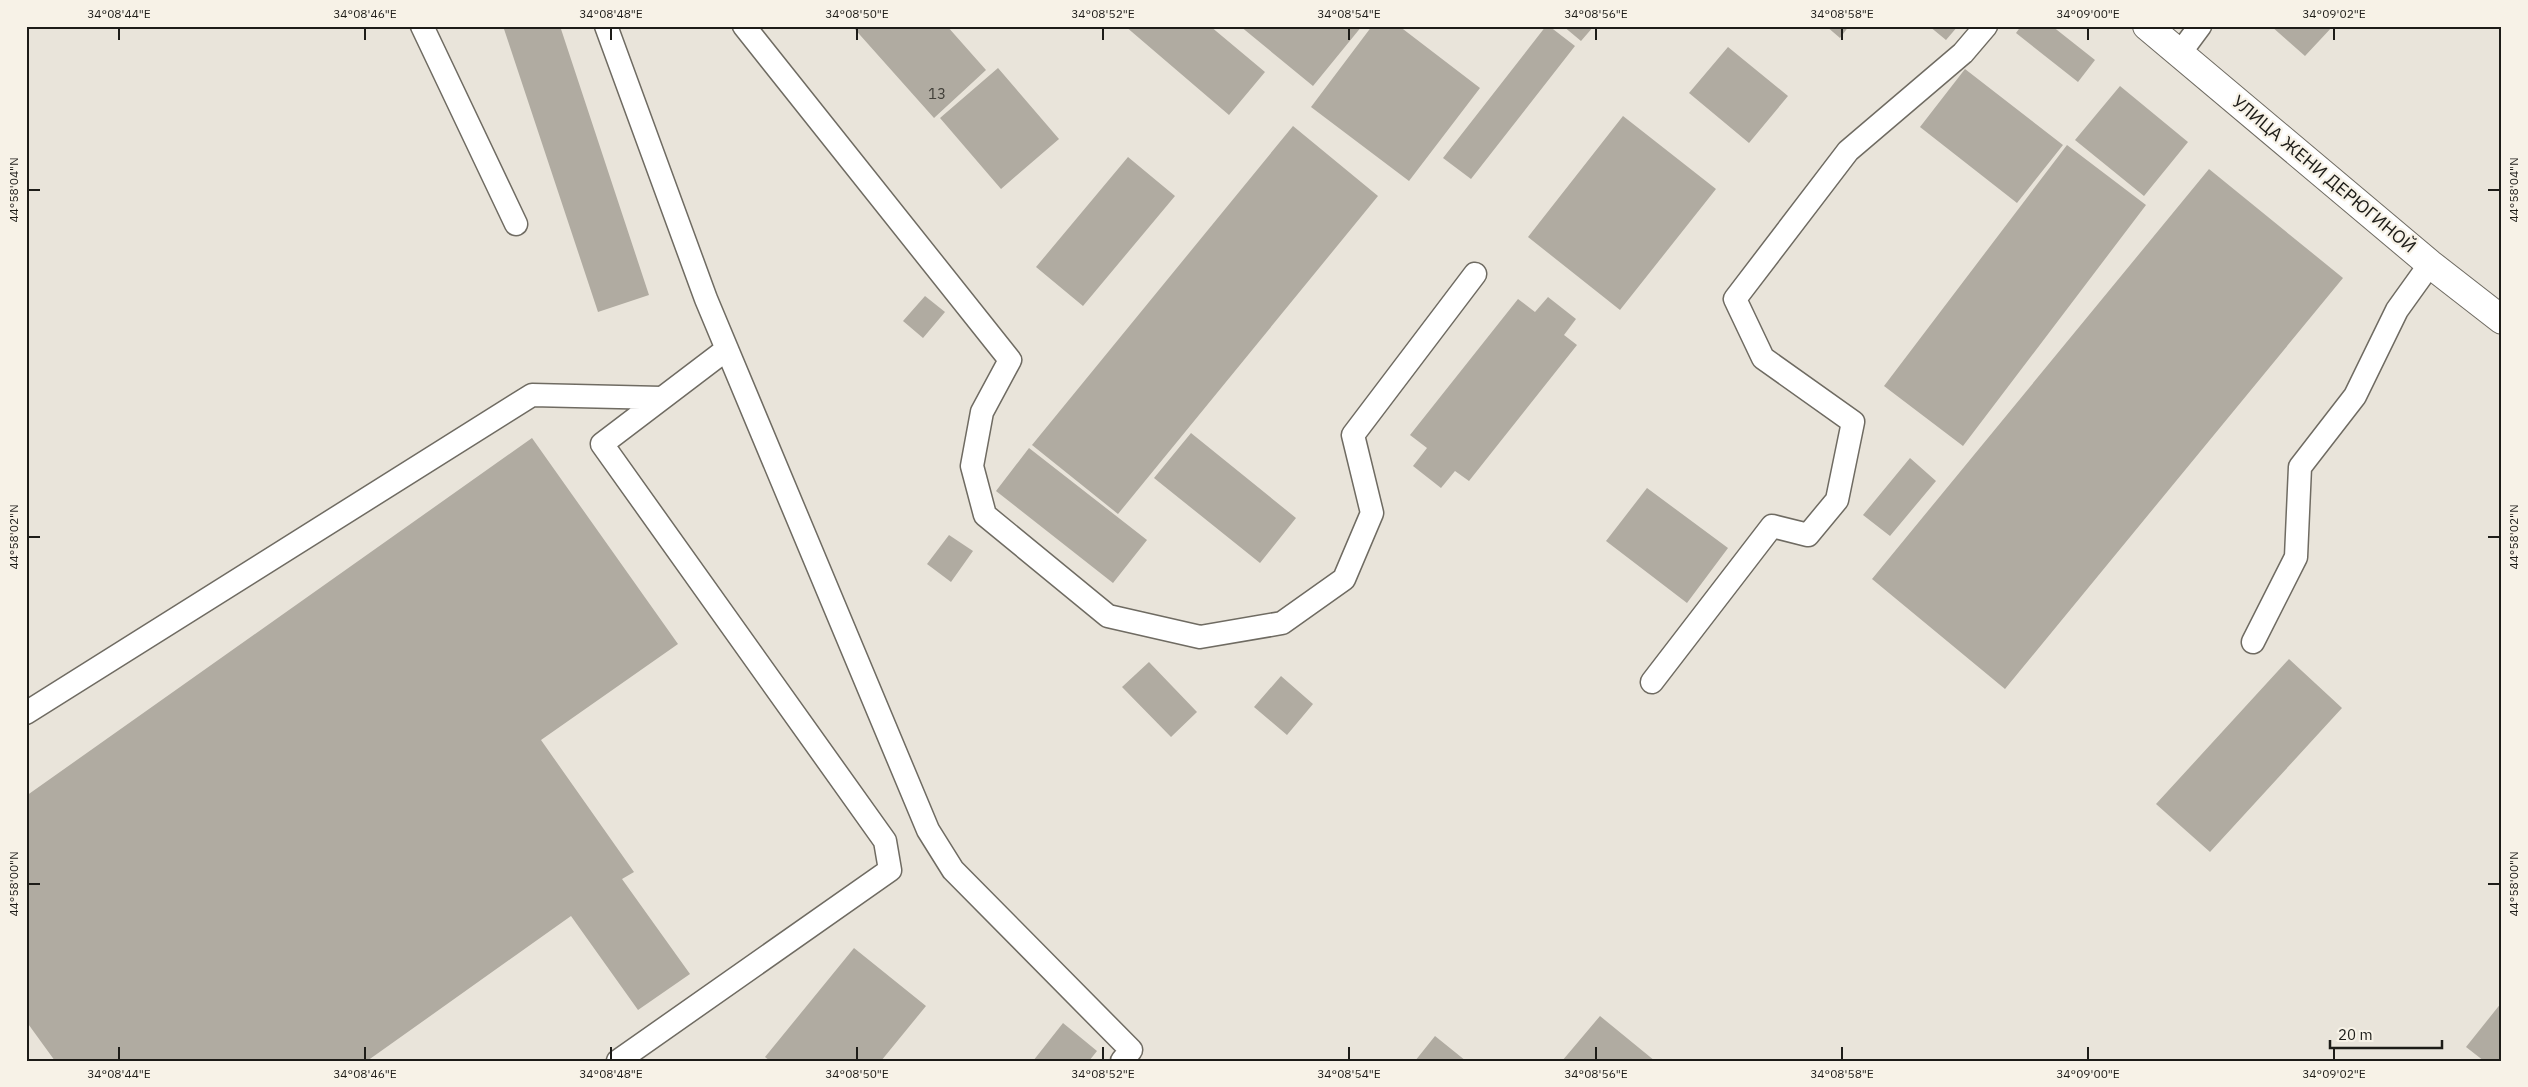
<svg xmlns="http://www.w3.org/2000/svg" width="2528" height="1087" viewBox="0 0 2528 1087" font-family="'IBM Plex Sans',sans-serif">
  <rect width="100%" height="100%" fill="#e9e4da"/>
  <path fill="#b0aba1" d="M503,26H560L649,295L598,312Z
    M852,26H947L986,70L934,118Z
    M1125,26H1210L1265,72L1229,115Z
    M1240,26H1362L1313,86Z
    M1372,26H1399L1480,88L1409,181L1311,107Z
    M1546,26H1549L1575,46L1471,179L1443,158Z
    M1563,26H1594L1581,41Z
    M1826,26H1849L1840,38Z
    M1929,26H1958L1946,40Z
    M2021,26H2052L2095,60L2078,82L2016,33Z
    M2271,26H2333L2305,56Z
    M1728,47L1788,96L1749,143L1689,93Z
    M998,68L1059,139L1001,189L940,118Z
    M1965,69L2063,145L2017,203L1920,127Z
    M2120,86L2188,142L2144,196L2075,140Z
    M1623,116L1716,189L1620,310L1528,237Z
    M1293,126L1378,196L1118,514L1032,445Z
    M2067,145L2146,205L1963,446L1884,386Z
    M1128,157L1175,196L1083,306L1036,267Z
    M2209,169L2343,278L2005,689L1872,579Z
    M925,296L945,312L923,338L903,321Z
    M1548,297L1576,319L1564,335L1577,345L1469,481L1455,471L1441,488L1413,466L1427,448L1410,435L1518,299L1535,312Z
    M1191,433L1296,518L1260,563L1154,478Z
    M532,438L678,644L541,740L634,872L622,879L690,974L638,1010L571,916L367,1061H55L26,1021V796Z
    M1029,448L1147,540L1113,583L996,491Z
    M1910,458L1936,481L1890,536L1863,515Z
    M1647,488L1728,548L1687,603L1606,541Z
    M949,535L973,551L951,582L927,564Z
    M2289,659L2342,708L2210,852L2156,804Z
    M1149,662L1197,712L1171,737L1122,687Z
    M1281,676L1313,704L1287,735L1254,707Z
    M854,948L926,1006L881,1061H770L765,1057Z
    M2502,1002V1061H2484L2466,1047Z
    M1600,1016L1655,1061H1562Z
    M1063,1023L1097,1051L1089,1061H1033Z
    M1435,1036L1466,1061H1415Z"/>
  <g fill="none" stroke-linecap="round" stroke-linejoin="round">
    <g stroke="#6f6b62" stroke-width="25">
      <path id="lane" d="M422,26L516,224
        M606,26L706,299L928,830L953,870L1131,1050L1122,1061
        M744,26L1010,360L982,412L972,466L985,515L1108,616L1200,637L1282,623L1344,579L1372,513L1353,435L1475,274
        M2180,53L2200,26
        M2253,642L2296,557L2300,467L2355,396L2397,310L2430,264
        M1652,682L1772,526L1808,535L1837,500L1853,422L1763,358L1735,299L1848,151L1963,53L1986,26
        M26,713L532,395L662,398
        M618,1061L890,870L885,841L602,444L727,349"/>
    </g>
    <g stroke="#6f6b62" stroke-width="30">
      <path id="street" d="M2147,26L2430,264L2502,320"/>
    </g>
    <use href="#lane" stroke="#fff" stroke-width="22"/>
    <use href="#street" stroke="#fff" stroke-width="28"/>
  </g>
  <path fill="none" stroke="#1d1c18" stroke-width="2" d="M119,28V40M365,28V40M611,28V40M857,28V40M1103,28V40M1349,28V40M1596,28V40M1842,28V40M2088,28V40M2334,28V40M28,190H40M2488,190H2500M28,537H40M2488,537H2500M28,884H40M2488,884H2500M119,1047V1060M365,1047V1060M611,1047V1060M857,1047V1060M1103,1047V1060M1349,1047V1060M1596,1047V1060M1842,1047V1060M2088,1047V1060M2334,1047V1060"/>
  <g text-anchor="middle" stroke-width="4.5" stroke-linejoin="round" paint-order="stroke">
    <g font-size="15" fill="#42403a">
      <text x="937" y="99">13</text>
    </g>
    <g font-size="18" fill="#1d1c18" stroke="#f7f2e7">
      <text transform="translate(2324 174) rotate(40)" y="6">УЛИЦА ЖЕНИ ДЕРЮГИНОЙ</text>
    </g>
  </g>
  <rect width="2528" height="1087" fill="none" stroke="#f7f2e7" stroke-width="55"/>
  <path d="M2330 1040v8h112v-8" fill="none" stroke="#1d1c18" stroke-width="2.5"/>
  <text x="2338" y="1040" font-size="15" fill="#1d1c18" stroke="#f7f2e7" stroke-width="4" paint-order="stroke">20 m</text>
  <rect x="28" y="28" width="2472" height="1032" fill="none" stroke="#1d1c18" stroke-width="2"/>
  <g font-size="12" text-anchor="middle" fill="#1d1c18">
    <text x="119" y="18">34°08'44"E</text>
    <text x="365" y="18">34°08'46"E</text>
    <text x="611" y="18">34°08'48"E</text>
    <text x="857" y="18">34°08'50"E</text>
    <text x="1103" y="18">34°08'52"E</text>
    <text x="1349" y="18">34°08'54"E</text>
    <text x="1596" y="18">34°08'56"E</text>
    <text x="1842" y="18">34°08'58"E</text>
    <text x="2088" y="18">34°09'00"E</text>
    <text x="2334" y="18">34°09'02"E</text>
    <text transform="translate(14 190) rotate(-90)" y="4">44°58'04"N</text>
    <text transform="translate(2514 190) rotate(-90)" y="4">44°58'04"N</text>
    <text transform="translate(14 537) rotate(-90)" y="4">44°58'02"N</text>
    <text transform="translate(2514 537) rotate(-90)" y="4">44°58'02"N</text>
    <text transform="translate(14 884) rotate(-90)" y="4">44°58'00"N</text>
    <text transform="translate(2514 884) rotate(-90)" y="4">44°58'00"N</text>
    <text x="119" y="1078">34°08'44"E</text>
    <text x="365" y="1078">34°08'46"E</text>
    <text x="611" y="1078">34°08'48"E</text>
    <text x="857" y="1078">34°08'50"E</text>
    <text x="1103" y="1078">34°08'52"E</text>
    <text x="1349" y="1078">34°08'54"E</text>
    <text x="1596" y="1078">34°08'56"E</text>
    <text x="1842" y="1078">34°08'58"E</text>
    <text x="2088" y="1078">34°09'00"E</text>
    <text x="2334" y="1078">34°09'02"E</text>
  </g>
</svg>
